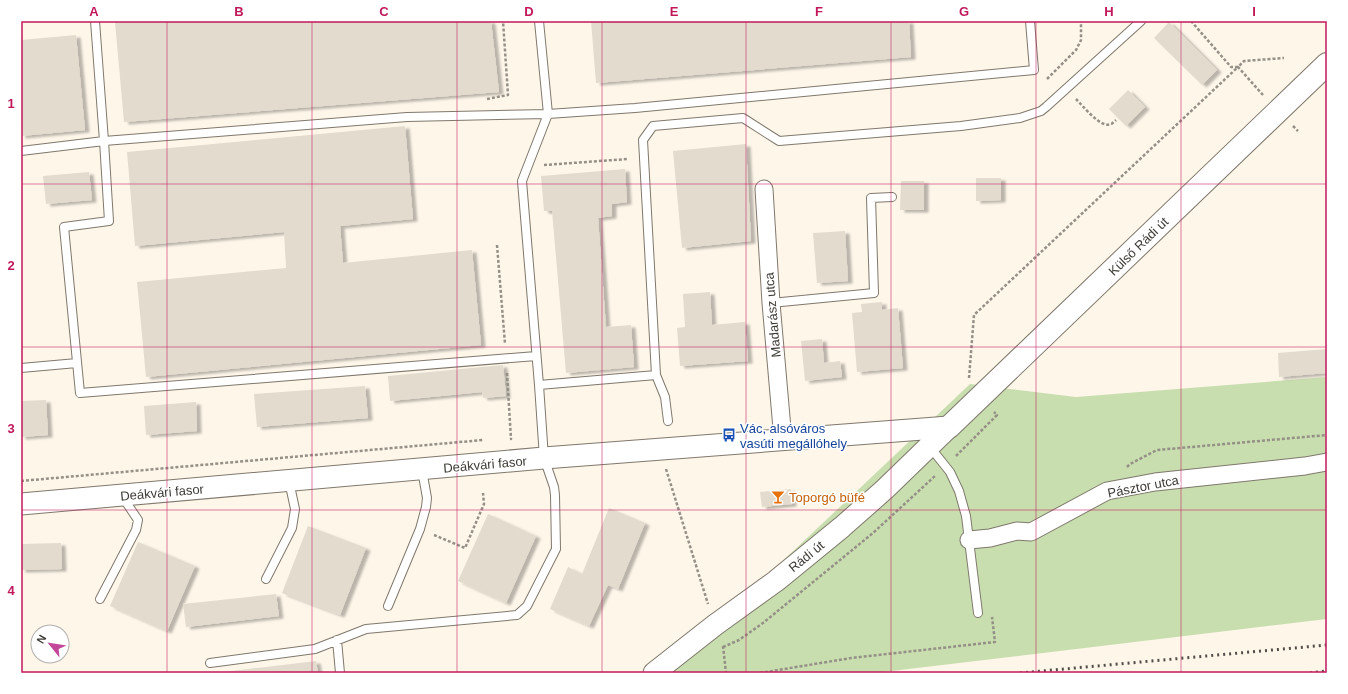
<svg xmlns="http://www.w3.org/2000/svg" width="1348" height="694" viewBox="0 0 1348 694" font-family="Helvetica,sans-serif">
  <defs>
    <filter id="shadow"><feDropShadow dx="4.5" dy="2.5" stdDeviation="1" flood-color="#0004"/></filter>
  </defs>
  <rect width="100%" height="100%" fill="#fef6e9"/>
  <path fill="#c8deaf" d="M1327,377V619L875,673H661L715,625L970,384L1076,397Z"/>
  <path fill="#e3dbce" filter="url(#shadow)" d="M135,21H491L499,92L124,122L115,22Z
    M591,21H909L911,57L596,83Z
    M1169,22L1217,70L1202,85L1154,38Z
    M76,35L85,130L21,136V40Z
    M1128,90L1145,107L1126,126L1109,109Z
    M405,126L413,219L340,226L343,263L472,250L481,345L146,377L137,282L286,268L284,232L135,246L127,152Z
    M746,144L751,241L682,248L673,151Z
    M625,169L627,202L612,204V216L598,218L606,327L631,325L634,367L566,373L552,211H544L541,176Z
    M89,172L92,200L46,204L43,176Z
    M976,178H1001V200L976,201Z
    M901,181H924V210H900Z
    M845,231L848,281L817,283L813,233Z
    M710,292L712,325L745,322L748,361L680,366L677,328L685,327L683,294Z
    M882,302V310L898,308L903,368L857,372L852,313L862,312L861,304Z
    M822,339L824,363L840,361L842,377L805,381L801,341Z
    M1327,349V373L1279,377L1278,353Z
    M503,365L506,396L483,398L482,392L390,401L388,376Z
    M365,386L368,418L257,427L254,394Z
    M46,400L48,435L21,437V401Z
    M196,402L197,431L146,435L144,406Z
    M791,489L792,504L762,507L760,492Z
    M609,508L645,523L618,589L608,585L589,626L550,609L568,567L582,574Z
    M488,514L536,536L506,603L458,581Z
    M308,526L366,548L340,615L282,593Z
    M138,542L195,566L167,631L110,606Z
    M61,543L62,569L21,570V544Z
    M276,594L279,616L186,627L183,604Z
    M316,661L318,673H223V672Z"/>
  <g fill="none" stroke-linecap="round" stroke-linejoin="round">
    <g stroke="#7f786c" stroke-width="10">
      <path id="service" d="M95,21L104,141L109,221L64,227L80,393L536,356
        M539,21L548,114L522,181L539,385L656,375L643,140L653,126L743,118L779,141L961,126L1020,118L1041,111L1046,107L1141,21
        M21,151L104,141L407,117L548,114L635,108L1034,70L1030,21
        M771,303L874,293L871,198L892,197
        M21,368L77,363
        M656,375L665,397L668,421
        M930,447L950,472L959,491L966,516L978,613
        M266,579L292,528L295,509L289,481
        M100,599L136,530L138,520L122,496
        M388,606L420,529L426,507L427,498L422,470
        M337,640L340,673
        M210,663L315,649L366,629L517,615L527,606L556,549L555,495L554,487L544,458L539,385"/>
    </g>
    <g stroke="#7f786c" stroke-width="19">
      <path id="minor" d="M764,189L771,303L783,440
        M969,540L990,538L1017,531L1031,532L1107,491L1155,482L1305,466L1327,462"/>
    </g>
    <g stroke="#7f786c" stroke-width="23">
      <path id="tertiary" d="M21,504L544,458L949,427
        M654,673L715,625L776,581L842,527L885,489L949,427"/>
    </g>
    <g stroke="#7f786c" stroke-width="24">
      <path id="secondary" d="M949,427L1327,64"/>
    </g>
    <path stroke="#959087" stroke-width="2.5" stroke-dasharray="3 2" stroke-linecap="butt" d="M1191,21L1231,67H1238L1244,61L1284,58
      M1047,79L1076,50L1081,40V21
      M487,99L508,95L503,21
      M1076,99C1083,106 1101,129 1111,124C1112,124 1116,120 1116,120
      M1293,126L1298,131
      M544,165L628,159
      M497,245L505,344
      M507,373L511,439H510
      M969,378L974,315L1238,67L1263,95
      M956,456L997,415L994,412
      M1127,467L1130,464L1157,450L1327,435
      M666,469L708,604
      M21,481L483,440
      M434,535L465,548L484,504L483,493
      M723,646L726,673
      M723,647L739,640L763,623L873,533L935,476
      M760,673L851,658L995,642L992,617"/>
    <use href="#service" stroke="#fff" stroke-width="8"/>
    <use href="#minor" stroke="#fff" stroke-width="17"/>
    <use href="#tertiary" stroke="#fff" stroke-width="21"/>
    <use href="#secondary" stroke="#fff" stroke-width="22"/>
    <path stroke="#524e49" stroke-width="3" stroke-dasharray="2 4" stroke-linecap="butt" d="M1020,673L1327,645
      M1310,673L1327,671"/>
  </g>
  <path fill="none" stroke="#c2185b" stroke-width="1" stroke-opacity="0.55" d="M167,21V673M312,21V673M457,21V673M602,21V673M746,21V673M891,21V673M1036,21V673M1181,21V673M21,184H1327M21,347H1327M21,510H1327"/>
  <defs>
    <g id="bus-bare" transform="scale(1.08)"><path d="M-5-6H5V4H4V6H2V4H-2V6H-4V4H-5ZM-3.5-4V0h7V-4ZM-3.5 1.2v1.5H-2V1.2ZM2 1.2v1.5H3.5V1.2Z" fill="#1a4fb4" stroke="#fff" stroke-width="2.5" paint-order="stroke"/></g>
    <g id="bar-bare" transform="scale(1.08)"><path d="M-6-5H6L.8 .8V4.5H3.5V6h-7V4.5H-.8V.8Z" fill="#e8710a" stroke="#fff" stroke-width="2.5" paint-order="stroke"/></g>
  </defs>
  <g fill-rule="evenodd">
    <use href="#bus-bare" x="729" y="435"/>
    <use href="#bar-bare" x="778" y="497"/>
  </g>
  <g text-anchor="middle" stroke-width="3" stroke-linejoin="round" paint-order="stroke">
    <g font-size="13" fill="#3d3a35" stroke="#fff">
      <text transform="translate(1138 246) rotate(-44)" y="5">Külső Rádi út</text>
      <text transform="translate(772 315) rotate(-95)" y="5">Madarász utca</text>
      <text transform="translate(485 464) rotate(-5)" y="5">Deákvári fasor</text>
      <text transform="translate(1143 486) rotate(-11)" y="5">Pásztor utca</text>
      <text transform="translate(162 492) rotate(-5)" y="5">Deákvári fasor</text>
      <text transform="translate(806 556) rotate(-39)" y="5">Rádi út</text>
    </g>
    <g font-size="13" fill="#164399" stroke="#fff" text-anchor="start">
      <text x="740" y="433">Vác, alsóváros<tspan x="740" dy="15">vasúti megállóhely</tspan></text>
    </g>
    <g font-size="13" fill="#c56008" stroke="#fff" text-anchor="start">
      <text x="789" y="502">Toporgó büfé</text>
    </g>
  </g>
  <rect width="1348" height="694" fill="none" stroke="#ffffff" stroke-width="44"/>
  <g transform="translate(50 644) rotate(300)"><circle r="19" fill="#ffffff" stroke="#b1b0ae"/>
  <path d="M0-3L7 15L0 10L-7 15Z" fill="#c24799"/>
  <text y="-6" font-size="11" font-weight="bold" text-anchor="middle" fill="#3d3a35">N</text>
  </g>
  <rect x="22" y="22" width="1304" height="650" fill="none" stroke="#c2185b" stroke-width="1.5"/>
  <g font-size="13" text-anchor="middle" font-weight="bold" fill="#c2185b">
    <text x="94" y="16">A</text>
    <text x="239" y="16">B</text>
    <text x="384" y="16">C</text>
    <text x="529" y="16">D</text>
    <text x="674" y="16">E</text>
    <text x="819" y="16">F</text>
    <text x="964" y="16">G</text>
    <text x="1109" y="16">H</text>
    <text x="1254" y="16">I</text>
    <text x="11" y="108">1</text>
    <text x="11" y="270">2</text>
    <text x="11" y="433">3</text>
    <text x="11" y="595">4</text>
  </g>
</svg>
